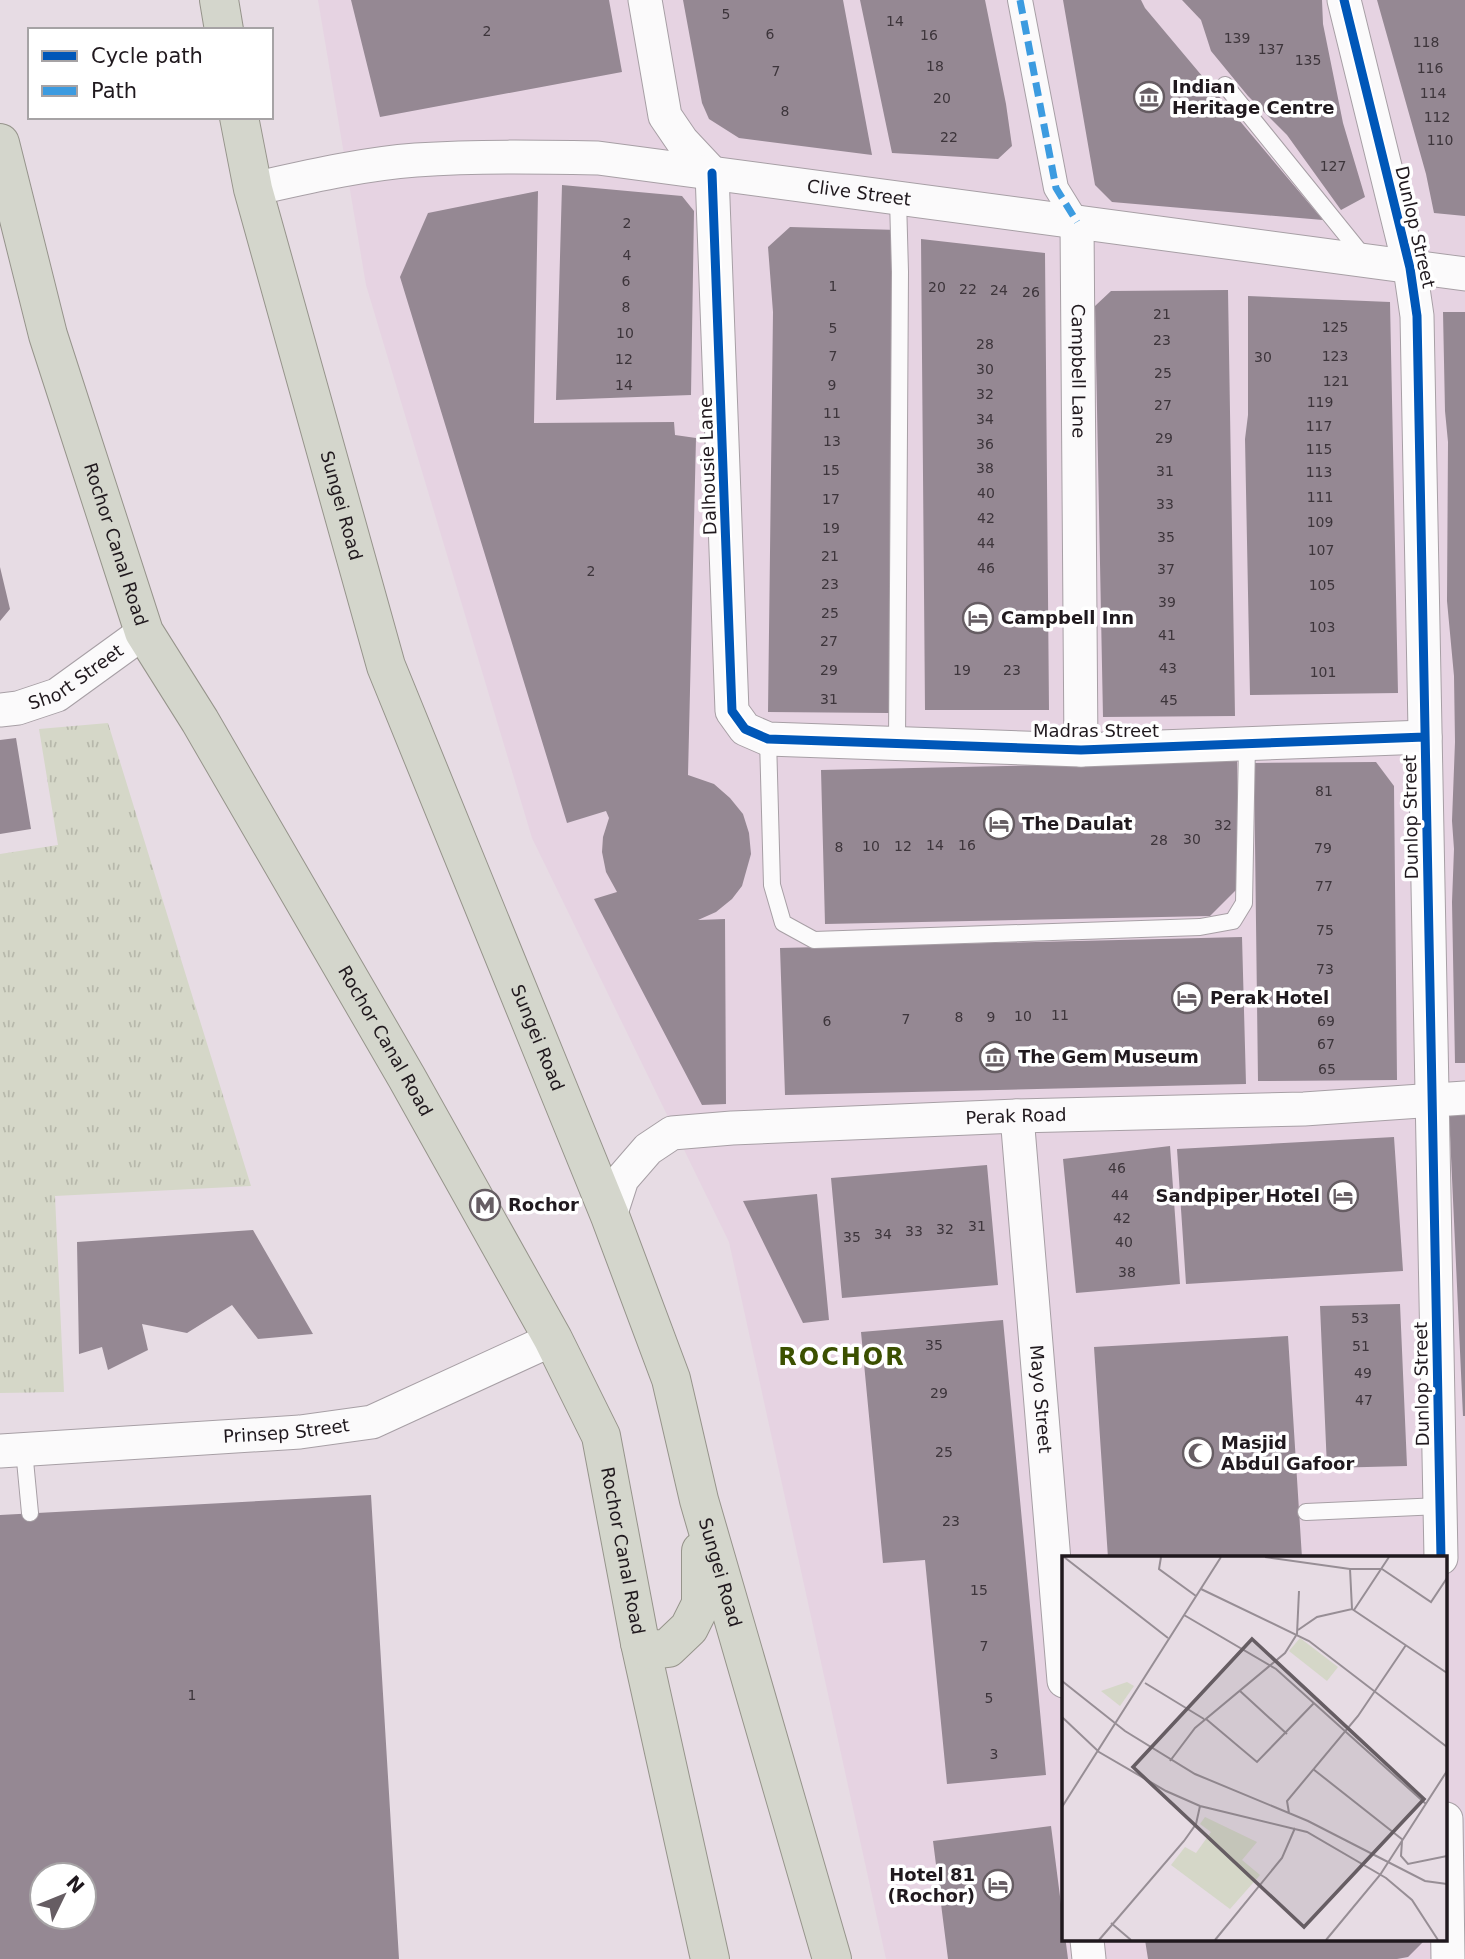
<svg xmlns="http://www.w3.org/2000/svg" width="1465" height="1959" viewBox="0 0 1465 1959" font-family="'DejaVu Sans',sans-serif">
  <defs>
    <pattern id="grass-tufts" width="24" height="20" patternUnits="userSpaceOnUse" patternTransform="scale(1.75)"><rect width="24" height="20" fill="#d5d7c8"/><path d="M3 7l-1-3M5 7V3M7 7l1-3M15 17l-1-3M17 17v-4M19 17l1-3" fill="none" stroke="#b7b8ab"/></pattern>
  </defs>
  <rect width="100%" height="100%" fill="#e7dce4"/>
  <path fill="#e6d3e2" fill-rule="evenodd" d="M318,0H1465V1955L1448,1959H886L729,1242L532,838L366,285ZM1064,1558H1446V1940H1064Z"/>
  <path fill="url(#grass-tufts)" d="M108,723L251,1186L55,1196L64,1392L0,1393V854L58,845L39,729Z"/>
  <path fill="#958893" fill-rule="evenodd" d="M351,0H609L622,72L380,117Z
    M683,0H843L872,155L739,138L709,119L702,103Z
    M860,0H985L1006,104L1012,146L998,159L892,153Z
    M1063,0H1141L1145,8L1323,220L1112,202L1095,185Z
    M1182,0H1322L1323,24L1343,123L1365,197L1341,210L1287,135L1248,96L1211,51L1201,20Z
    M1377,0H1465V216L1434,213L1426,174Z
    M562,185L682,196L694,211L691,395L556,400Z
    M538,191L534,423L674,422L675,435L696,438L688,775L714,784L730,798L743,814L749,833L751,854L742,886L732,899L716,912L698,920L725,919L726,1104L702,1105L594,899L617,892L606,872L602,852L603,837L609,818L606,811L567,823L400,277L428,213Z
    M790,227L898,230L894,315L889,713L768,712L773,312L768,247Z
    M921,239L1045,253L1049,710H925Z
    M1228,290L1235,716L1103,717L1095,306L1111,291Z
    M1248,296L1390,302L1398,693L1250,695L1245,439L1248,415Z
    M1443,312H1465V1063H1455L1452,902L1454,849L1452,821L1455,742L1454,676L1447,601L1448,442L1445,411Z
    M0,567L10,609L0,621Z
    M16,738L31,829L0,834V740Z
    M1237,761L1239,887L1210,916L825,924L821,770Z
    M1376,762L1394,786L1397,1080L1258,1081L1254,763Z
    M1242,937L1246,1084L785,1095L780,948Z
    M1449,1113H1465V1416H1463Z
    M1394,1137L1403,1271L1186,1284L1177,1149Z
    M1170,1146L1180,1284L1076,1293L1063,1159Z
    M987,1165L998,1285L842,1298L831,1178Z
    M817,1194L829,1320L803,1323L743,1201Z
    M253,1230L313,1334L258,1339L232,1305L187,1333L142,1324L148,1350L108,1370L102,1347L79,1354L77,1242Z
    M1400,1304L1407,1466L1327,1468L1320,1306Z
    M1003,1320L1046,1775L947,1784L925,1560L883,1563L861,1332Z
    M1288,1336L1302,1558H1108L1094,1347Z
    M371,1495L399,1959H0V1515ZM42,1875H84V1917H42Z
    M1051,1826L1068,1959H948L933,1841Z
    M1145,1940H1423V1942L1408,1957L1397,1959H1148Z"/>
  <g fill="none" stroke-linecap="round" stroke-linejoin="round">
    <g stroke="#a79fa5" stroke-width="18">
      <path id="service" d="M1225,85L1364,257
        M768,739L772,885L783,923L814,940L1200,927L1233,921L1244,903L1247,744
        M897,742L900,272L898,199
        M24,1450L30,1513
        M1306,1512L1440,1506"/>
    </g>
    <g stroke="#a79fa5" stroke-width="26">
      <path id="pedestrian" d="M1020,0L1056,188L1077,222"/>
    </g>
    <g stroke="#a79fa5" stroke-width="35">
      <g id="minor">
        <path d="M645,0L665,116L682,141L712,173"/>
        <path d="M1344,0L1410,268L1417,316L1441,1558"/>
        <path d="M712,173L732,711L745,729L768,739L1081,750L1425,737"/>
        <path id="s1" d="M253,189C307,177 362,164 416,160C477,156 538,157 598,158L1465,274"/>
        <path id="s2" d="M1077,222L1081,750"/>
        <path id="s3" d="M0,710L18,708L57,695L144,632"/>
        <path id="s4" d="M1017,1116L1064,1681"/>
        <path id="s5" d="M610,1216L622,1179L648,1149L672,1133L732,1128L1017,1116L1304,1109L1465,1098"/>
        <path id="s6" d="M0,1451L300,1432L372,1422L553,1339"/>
        <path d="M1446,1819L1448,1959"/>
        <path d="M1087,1940L1089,1959"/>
      </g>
    </g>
    <g stroke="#96948b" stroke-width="40">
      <g id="trunk">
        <path d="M219,0L224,30"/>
        <path id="s7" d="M239,117L253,189L386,666L610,1216L671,1379L699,1500L832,1959"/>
        <path id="s8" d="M0,143L48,335L144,632L200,721L407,1078L553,1339L601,1436L640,1643L710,1959"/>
        <path d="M640,1643L651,1650L668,1648L689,1628L701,1604V1551"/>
      </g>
    </g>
    <use href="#service" stroke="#fbfafb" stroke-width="16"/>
    <use href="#pedestrian" stroke="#fbfafb" stroke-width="24"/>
    <use href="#minor" stroke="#fbfafb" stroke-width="33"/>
    <use href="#trunk" stroke="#d4d6cc" stroke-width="38"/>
    <path stroke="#3c9be0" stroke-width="7" stroke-dasharray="14 7" stroke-linecap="butt" d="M1020,0L1056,188L1077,222"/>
    <g stroke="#fff" stroke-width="13">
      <path id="cycleway" d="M1344,0L1410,268L1417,316L1441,1558
        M712,173L732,711L745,729L768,739L1081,750L1425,737"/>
    </g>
    <use href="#cycleway" stroke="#0057b8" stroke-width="9"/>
  </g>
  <defs>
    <g id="museum-ring" transform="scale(1.575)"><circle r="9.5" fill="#fff" stroke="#665d63" stroke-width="1.5"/><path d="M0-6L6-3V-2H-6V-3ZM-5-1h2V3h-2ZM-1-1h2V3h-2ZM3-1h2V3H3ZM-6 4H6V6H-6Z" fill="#665d63"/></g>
    <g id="hotel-ring" transform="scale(1.575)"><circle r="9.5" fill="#fff" stroke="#665d63" stroke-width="1.5"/><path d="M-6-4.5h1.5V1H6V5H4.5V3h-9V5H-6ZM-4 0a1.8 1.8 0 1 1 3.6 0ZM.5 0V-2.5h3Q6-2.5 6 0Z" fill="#665d63"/></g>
    <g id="metro-ring" transform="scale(1.575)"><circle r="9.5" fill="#fff" stroke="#665d63" stroke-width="1.5"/><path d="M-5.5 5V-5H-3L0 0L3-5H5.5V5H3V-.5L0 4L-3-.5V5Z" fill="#665d63"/></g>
    <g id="mosque-ring" transform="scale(1.575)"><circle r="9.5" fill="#fff" stroke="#665d63" stroke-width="1.5"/><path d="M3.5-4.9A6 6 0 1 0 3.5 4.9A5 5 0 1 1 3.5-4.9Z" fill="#665d63"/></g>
  </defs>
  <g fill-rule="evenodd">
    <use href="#museum-ring" x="1149" y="97"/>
    <use href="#hotel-ring" x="978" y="618"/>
    <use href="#hotel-ring" x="999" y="824"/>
    <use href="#hotel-ring" x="1187" y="998"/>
    <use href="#museum-ring" x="995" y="1057"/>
    <use href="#hotel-ring" x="1343" y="1196"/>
    <use href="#metro-ring" x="485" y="1205"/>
    <use href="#mosque-ring" x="1198" y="1453"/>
    <use href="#hotel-ring" x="998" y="1885"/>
  </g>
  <g text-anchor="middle" stroke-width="7" stroke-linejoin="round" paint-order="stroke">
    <g font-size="14" fill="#3d353b">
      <text x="726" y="19">5</text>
      <text x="895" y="26">14</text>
      <text x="487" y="36">2</text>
      <text x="770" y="39">6</text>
      <text x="929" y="40">16</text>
      <text x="1237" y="43">139</text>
      <text x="1426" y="47">118</text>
      <text x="1271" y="54">137</text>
      <text x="1308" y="65">135</text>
      <text x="935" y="71">18</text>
      <text x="1430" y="73">116</text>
      <text x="776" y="76">7</text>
      <text x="1433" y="98">114</text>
      <text x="942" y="103">20</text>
      <text x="785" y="116">8</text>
      <text x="1437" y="122">112</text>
      <text x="949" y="142">22</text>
      <text x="1440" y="145">110</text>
      <text x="1333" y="171">127</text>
      <text x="627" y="228">2</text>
      <text x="627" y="260">4</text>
      <text x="626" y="286">6</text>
      <text x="833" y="291">1</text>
      <text x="937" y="292">20</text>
      <text x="968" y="294">22</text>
      <text x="999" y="295">24</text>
      <text x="1031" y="297">26</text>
      <text x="626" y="312">8</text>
      <text x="1162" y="319">21</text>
      <text x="1335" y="332">125</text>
      <text x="833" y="333">5</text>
      <text x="625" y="338">10</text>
      <text x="1162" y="345">23</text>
      <text x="985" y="349">28</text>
      <text x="833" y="361">7</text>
      <text x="1335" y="361">123</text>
      <text x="1263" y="362">30</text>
      <text x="624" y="364">12</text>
      <text x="985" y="374">30</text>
      <text x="1163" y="378">25</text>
      <text x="1336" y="386">121</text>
      <text x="624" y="390">14</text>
      <text x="832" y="390">9</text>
      <text x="985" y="399">32</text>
      <text x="1320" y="407">119</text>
      <text x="1163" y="410">27</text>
      <text x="832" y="418">11</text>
      <text x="985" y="424">34</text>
      <text x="1319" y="431">117</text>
      <text x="1164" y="443">29</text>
      <text x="832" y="446">13</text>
      <text x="985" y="449">36</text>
      <text x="1319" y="454">115</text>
      <text x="985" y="473">38</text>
      <text x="831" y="475">15</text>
      <text x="1165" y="476">31</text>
      <text x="1319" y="477">113</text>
      <text x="986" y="498">40</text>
      <text x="1320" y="502">111</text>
      <text x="831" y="504">17</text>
      <text x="1165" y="509">33</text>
      <text x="986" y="523">42</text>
      <text x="1320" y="527">109</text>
      <text x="831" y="533">19</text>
      <text x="1166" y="542">35</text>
      <text x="986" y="548">44</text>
      <text x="1321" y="555">107</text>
      <text x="830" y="561">21</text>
      <text x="986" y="573">46</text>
      <text x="1166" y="574">37</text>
      <text x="591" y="576">2</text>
      <text x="830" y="589">23</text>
      <text x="1322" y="590">105</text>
      <text x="1167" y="607">39</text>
      <text x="830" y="618">25</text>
      <text x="1322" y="632">103</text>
      <text x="1167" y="640">41</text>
      <text x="829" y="646">27</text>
      <text x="1168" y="673">43</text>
      <text x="829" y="675">29</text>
      <text x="962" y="675">19</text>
      <text x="1012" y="675">23</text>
      <text x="1323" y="677">101</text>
      <text x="829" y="704">31</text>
      <text x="1169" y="705">45</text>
      <text x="1324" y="796">81</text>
      <text x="1223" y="830">32</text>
      <text x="1192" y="844">30</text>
      <text x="1159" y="845">28</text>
      <text x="935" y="850">14</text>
      <text x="967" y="850">16</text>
      <text x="871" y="851">10</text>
      <text x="903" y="851">12</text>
      <text x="839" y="852">8</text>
      <text x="1323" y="853">79</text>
      <text x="1324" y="891">77</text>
      <text x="1325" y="935">75</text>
      <text x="1325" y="974">73</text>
      <text x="1060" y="1020">11</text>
      <text x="1023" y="1021">10</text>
      <text x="959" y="1022">8</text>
      <text x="991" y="1022">9</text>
      <text x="906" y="1024">7</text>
      <text x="827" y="1026">6</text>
      <text x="1326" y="1026">69</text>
      <text x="1326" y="1049">67</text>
      <text x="1327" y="1074">65</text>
      <text x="1117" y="1173">46</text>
      <text x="1120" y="1200">44</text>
      <text x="1122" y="1223">42</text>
      <text x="977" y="1231">31</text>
      <text x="945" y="1234">32</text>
      <text x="914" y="1236">33</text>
      <text x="883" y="1239">34</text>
      <text x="852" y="1242">35</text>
      <text x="1124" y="1247">40</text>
      <text x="1127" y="1277">38</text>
      <text x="1360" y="1323">53</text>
      <text x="934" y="1350">35</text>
      <text x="1361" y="1351">51</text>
      <text x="1363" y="1378">49</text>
      <text x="939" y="1398">29</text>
      <text x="1364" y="1405">47</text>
      <text x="944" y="1457">25</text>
      <text x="951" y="1526">23</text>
      <text x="979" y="1595">15</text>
      <text x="984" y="1651">7</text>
      <text x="192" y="1700">1</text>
      <text x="989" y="1703">5</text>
      <text x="994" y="1759">3</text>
    </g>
    <g font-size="18" font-weight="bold" fill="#20191e" stroke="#fff" text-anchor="start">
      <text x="1172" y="93">Indian<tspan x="1172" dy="21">Heritage Centre</tspan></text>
      <text x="1001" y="624">Campbell Inn</text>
      <text x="1022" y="830">The Daulat</text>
      <text x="1210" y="1004">Perak Hotel</text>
      <text x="1018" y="1063">The Gem Museum</text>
      <text x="1320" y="1202" text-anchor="end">Sandpiper Hotel</text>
      <text x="508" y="1211">Rochor</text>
      <text x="1221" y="1449">Masjid<tspan x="1221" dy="21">Abdul Gafoor</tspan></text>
      <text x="975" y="1881" text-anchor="end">Hotel 81<tspan x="975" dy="21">(Rochor)</tspan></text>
    </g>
    <g font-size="18" fill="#20191e" stroke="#fff">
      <text dy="6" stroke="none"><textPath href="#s1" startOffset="611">Clive Street</textPath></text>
      <text transform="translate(1415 227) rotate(77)" y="6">Dunlop Street</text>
      <text dy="6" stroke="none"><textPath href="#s2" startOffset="149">Campbell Lane</textPath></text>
      <text transform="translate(708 466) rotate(-92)" y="6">Dalhousie Lane</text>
      <text dy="6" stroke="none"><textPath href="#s7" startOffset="402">Sungei Road</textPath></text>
      <text dy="6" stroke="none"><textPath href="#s8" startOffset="418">Rochor Canal Road</textPath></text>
      <text dy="6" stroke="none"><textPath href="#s3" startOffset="84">Short Street</textPath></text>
      <text x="1096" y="737">Madras Street</text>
      <text transform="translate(1411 817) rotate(-91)" y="6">Dunlop Street</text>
      <text dy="6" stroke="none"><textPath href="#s7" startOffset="970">Sungei Road</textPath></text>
      <text dy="6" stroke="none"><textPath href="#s8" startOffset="985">Rochor Canal Road</textPath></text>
      <text dy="6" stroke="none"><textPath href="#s5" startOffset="452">Perak Road</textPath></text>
      <text transform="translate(1422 1384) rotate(-91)" y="6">Dunlop Street</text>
      <text dy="6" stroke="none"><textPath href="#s4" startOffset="284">Mayo Street</textPath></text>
      <text dy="6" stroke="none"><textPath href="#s6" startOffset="287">Prinsep Street</textPath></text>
      <text dy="6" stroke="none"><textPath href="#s8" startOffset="1552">Rochor Canal Road</textPath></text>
      <text dy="6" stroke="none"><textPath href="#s7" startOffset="1536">Sungei Road</textPath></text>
    </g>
    <g font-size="24" font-weight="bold" letter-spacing="2" fill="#3b5000" stroke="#fff">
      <text x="842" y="1365">ROCHOR</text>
    </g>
  </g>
  <g transform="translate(1062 1556)">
    <rect width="385" height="385" fill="#e7dce4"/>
    <path d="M143,261L195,286L180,304L198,319L168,353L109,309L123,291L134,297L149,276L138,268Z" fill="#d5d7c8"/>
    <path d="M238,82L276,111L265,125L227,95Z" fill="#d5d7c8"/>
    <path d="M65,126L72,130L58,150L39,135Z" fill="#d5d7c8"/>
    <path fill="none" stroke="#978e95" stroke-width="2" d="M2,1L106,82M99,1L97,13L134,40M203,1L288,13H320M288,13L290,53M320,13L369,46L385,22M139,33L247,85L385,191M292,54L327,1M122,59L214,113L364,248M236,74L255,61L290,53L385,117M0,125L63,175L133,218L246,265L363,325L385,328M83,127L142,163M178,135L225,178M0,161L37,196L104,235L138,250L245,276L324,322L350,344L376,384M144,163L195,206L252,147M108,205L133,172L223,97L235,78L237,35M251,213L341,284M0,251L159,1M227,257L225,245L296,160L344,89M340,285L339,300L346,308L385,300M49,367L69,384M37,384L122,285L134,268L138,250M153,384L220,302L233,272M264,384L318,319L385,215"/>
    <path fill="#665d63" fill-opacity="0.15" stroke="#665d63" stroke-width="3.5" d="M190,83L362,243L242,371L71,211Z"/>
    <rect width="385" height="385" fill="none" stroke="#20191e" stroke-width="3.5"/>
  </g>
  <rect x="28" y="28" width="245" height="91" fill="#ffffff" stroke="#a6a3a5" stroke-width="2"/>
  <rect x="42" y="51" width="35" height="10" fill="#0057b8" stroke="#a6a3a5" stroke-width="2"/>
  <text x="91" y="63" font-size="21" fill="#20191e">Cycle path</text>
  <rect x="42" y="86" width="35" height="10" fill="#3c9be0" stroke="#a6a3a5" stroke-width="2"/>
  <text x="91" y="98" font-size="21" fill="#20191e">Path</text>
  <g transform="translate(63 1896) rotate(47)"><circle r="33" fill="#ffffff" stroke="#a6a3a5" stroke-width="2"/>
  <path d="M0-5L12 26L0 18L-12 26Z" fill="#665d63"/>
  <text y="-10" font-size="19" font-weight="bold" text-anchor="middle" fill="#20191e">N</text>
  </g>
</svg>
